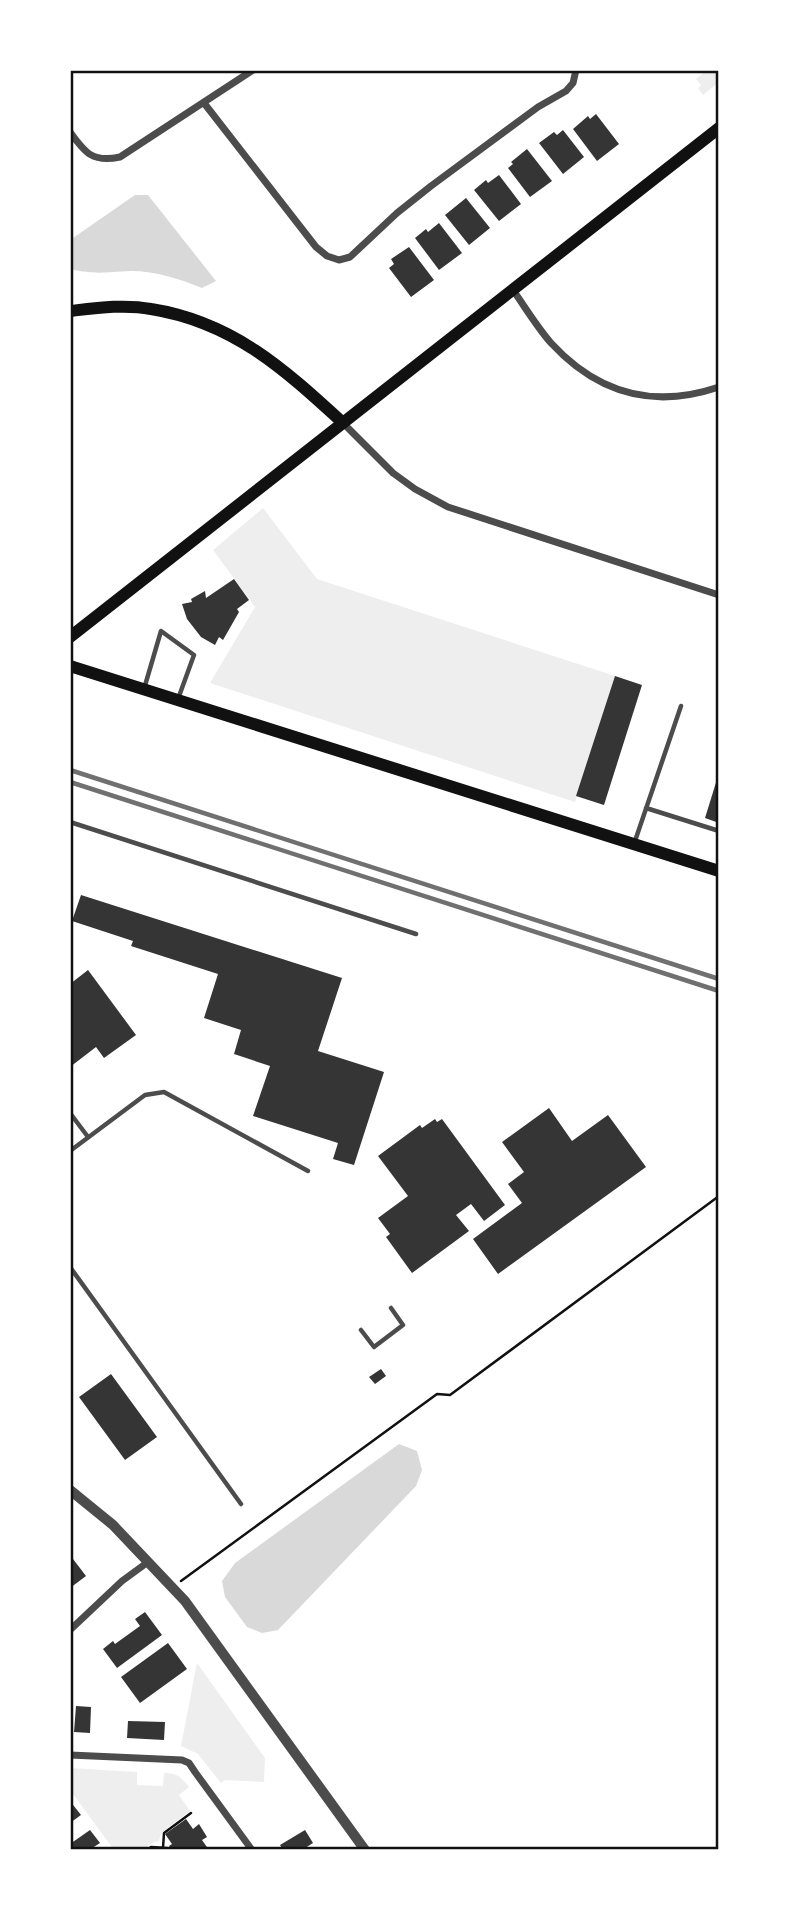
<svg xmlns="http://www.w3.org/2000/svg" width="789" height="1920" viewBox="0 0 789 1920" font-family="'Archivo Narrow',sans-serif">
  <rect width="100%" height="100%" fill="#fff"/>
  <path fill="#eee" d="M707,70H719V82L703,95L698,88L701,85L696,79Z
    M263,508L317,579L615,676L575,802L210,683L255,607L213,550Z
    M197,1663L265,1758L264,1782L225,1780L221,1783L198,1754L181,1746Z
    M70,1768L137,1772V1785L163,1786L164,1773C177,1773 181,1777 189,1787L179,1795L190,1811L161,1833L159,1841L154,1842L143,1850H114L70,1790Z"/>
  <path fill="#d9d9d9" d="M135,195H148L216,281L202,288C180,279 156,271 131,271C105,272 97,275 70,269V240Z
    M399,1444L417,1451L422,1470L416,1486L278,1630L262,1633L247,1627L225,1597L222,1581L235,1563Z"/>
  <path fill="#353535" d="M596,114L619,144L597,161L573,129L588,116L590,119Z
    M563,130L584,157L563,174L539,143L554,132L557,135Z
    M527,149L552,181L530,197L508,168L513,164L511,162Z
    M499,175L521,204L499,221L474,190L486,180L488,183Z
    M466,198L490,228L469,245L445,215Z
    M439,223L462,253L439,270L415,238L426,229L428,232Z
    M409,247L434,280L411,297L389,268L394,264L391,259Z
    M234,579L249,600L237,609L239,612L223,640L219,637L215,645L201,637L187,619L182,604L192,602L191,599L205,591L206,598Z
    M615,676L642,685L604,805L576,796Z
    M718,776H719V823L705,818Z
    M81,895L342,978L318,1051L384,1072L354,1165L333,1159L338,1143L253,1116L270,1066L234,1054L241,1030L204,1018L218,974L131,946L133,941L72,921Z
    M88,970L136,1035L104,1058L96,1047L70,1067V984Z
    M549,1108L572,1141L608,1115L646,1167L498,1274L473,1239L522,1203L508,1184L524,1172L502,1142Z
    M435,1119L437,1122L442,1119L505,1205L484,1221L471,1204L456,1215L469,1231L412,1273L386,1237L390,1234L378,1218L408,1196L378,1156L420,1125L422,1128Z
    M381,1369L386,1376L375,1384L369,1377Z
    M111,1374L157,1437L125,1460L79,1397Z
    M70,1555L86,1576L70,1588Z
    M145,1612L162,1635L117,1668L103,1649L113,1641L115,1644L140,1626L135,1619Z
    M168,1643L187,1669L140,1703L121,1677Z
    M76,1706L91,1707L90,1733L74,1732Z
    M128,1721L165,1722L164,1740L127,1738Z
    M70,1801L81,1815L70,1823Z
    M186,1819L193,1829L199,1824L207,1837L202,1840L209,1850H171L169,1846L172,1844L165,1834Z
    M90,1830L100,1843L89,1850H70V1844Z
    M305,1830L313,1843L302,1850H283L280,1845Z"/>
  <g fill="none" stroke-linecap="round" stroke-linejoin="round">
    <path stroke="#111" stroke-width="2.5" d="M181,1581L437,1394L450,1395L719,1196
      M163,1848L164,1833L191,1813
      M147,1850L151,1847L167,1848L169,1850"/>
    <path stroke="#4c4c4c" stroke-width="4.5" d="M144,689L161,631L194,655L178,699
      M646,808L719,831
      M70,822L416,934
      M635,841L681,706
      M70,1113L88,1137
      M70,1151L145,1095L164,1092L308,1171
      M70,1267L241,1504
      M361,1330L374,1347L403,1325L391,1308"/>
    <path stroke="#4c4c4c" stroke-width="7" d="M204,103L316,247L327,256L339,260L350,257L397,213L431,186L538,107L566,91L573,83L576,70
      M70,132C85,153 93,163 120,157L253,70
      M513,290C525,307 537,327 551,343C598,394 654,409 719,387
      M343,423L393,473L415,489L448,507L719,595
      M70,1630L122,1581L148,1562
      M70,1755L182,1760L189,1763L195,1772L252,1850"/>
    <path stroke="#4c4c4c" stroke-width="10" d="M70,1490L113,1525L185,1601L365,1850"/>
    <path stroke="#111" stroke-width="12" d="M70,311C96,308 125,304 151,309C233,322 284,369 343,423
      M70,637L719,128"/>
    <path stroke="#111" stroke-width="12" d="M70,666L719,871"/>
    <path stroke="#707070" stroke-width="4.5" d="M70,770L719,979
      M70,782L719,991"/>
  </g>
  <rect width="789" height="1920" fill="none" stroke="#ffffff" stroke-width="144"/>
  <rect x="72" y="72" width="645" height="1776" fill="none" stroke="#111" stroke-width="2.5"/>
</svg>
